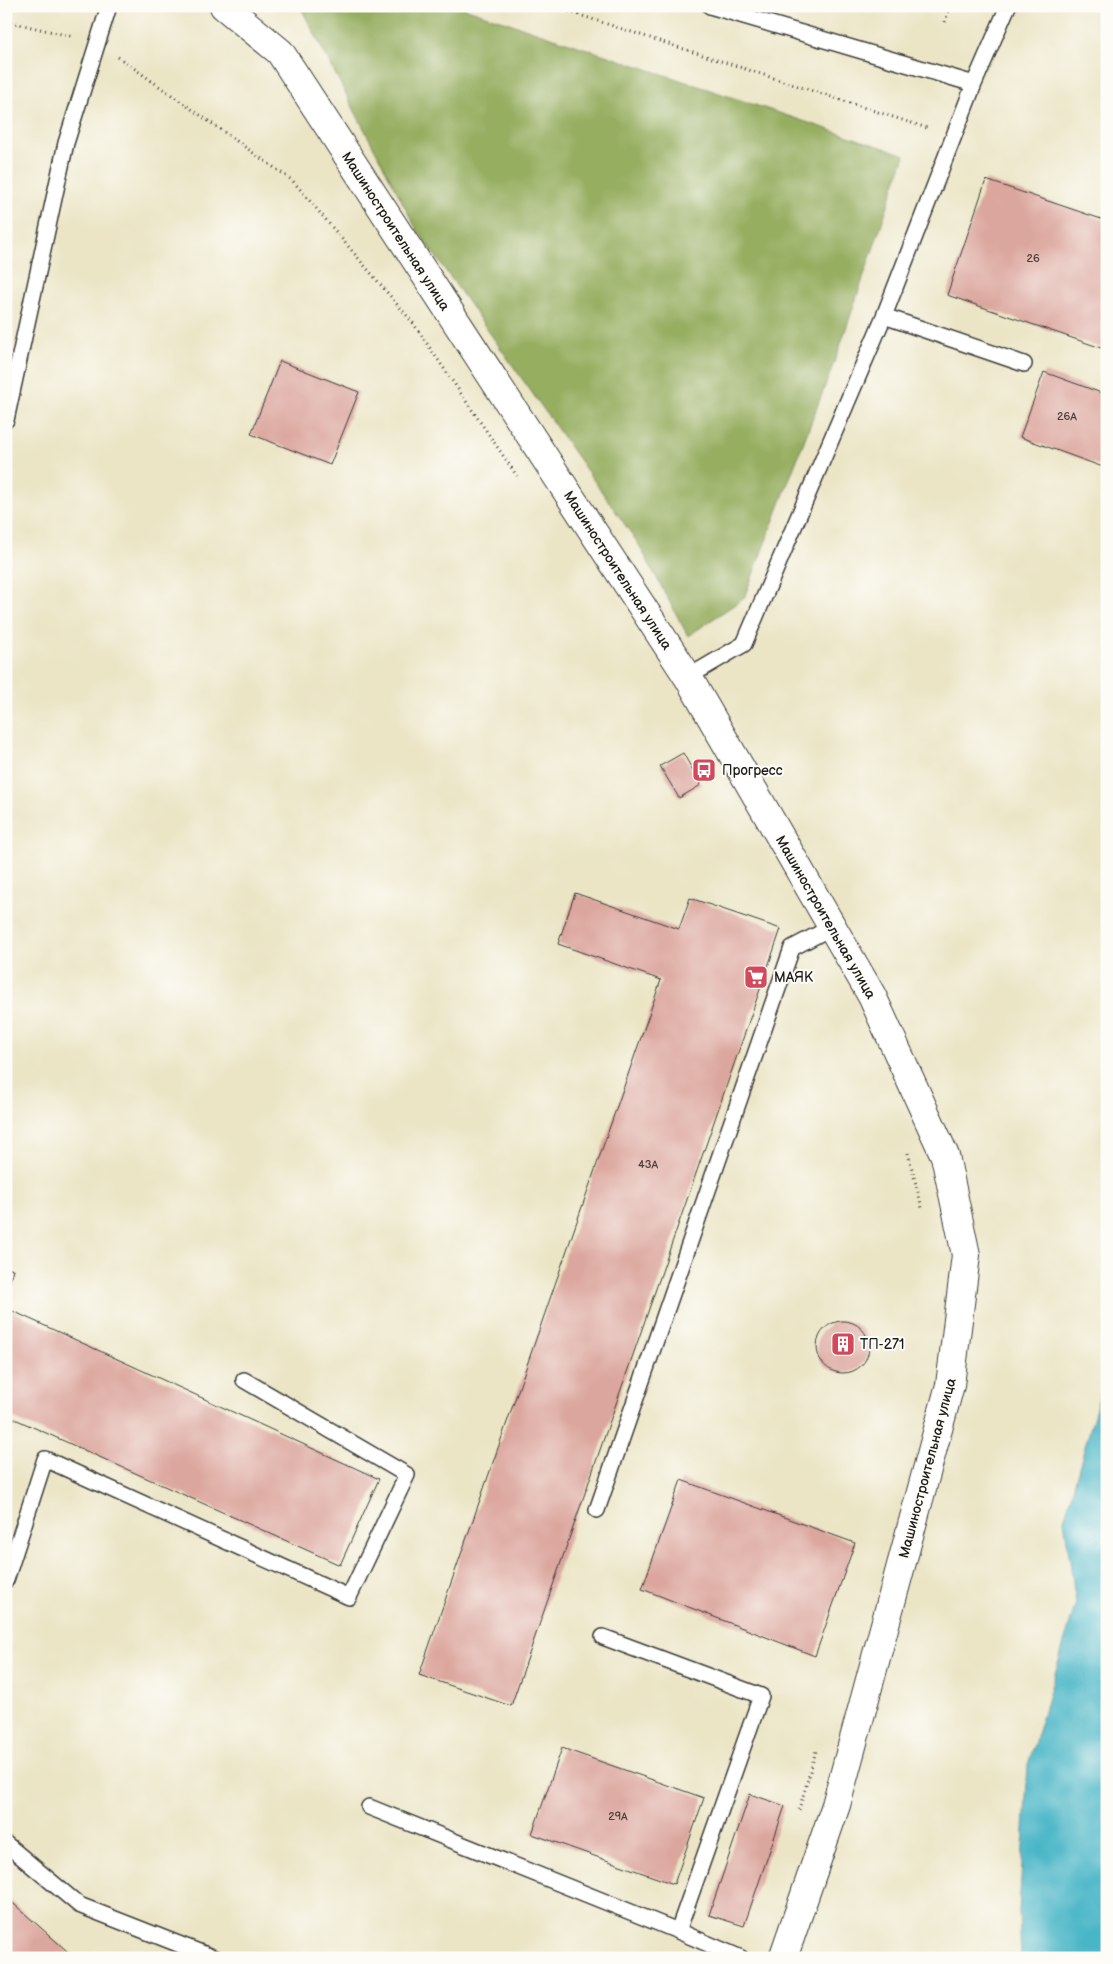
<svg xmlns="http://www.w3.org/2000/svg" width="1113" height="1964" viewBox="0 0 1113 1964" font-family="'Balsamiq Sans',sans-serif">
  <rect width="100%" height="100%" fill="#fdfcf7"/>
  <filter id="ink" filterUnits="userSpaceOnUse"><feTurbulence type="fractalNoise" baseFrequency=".02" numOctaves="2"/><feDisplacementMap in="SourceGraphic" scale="10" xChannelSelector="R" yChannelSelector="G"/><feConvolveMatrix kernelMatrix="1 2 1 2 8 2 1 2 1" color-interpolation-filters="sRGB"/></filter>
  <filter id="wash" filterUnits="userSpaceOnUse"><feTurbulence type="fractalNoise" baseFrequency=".0096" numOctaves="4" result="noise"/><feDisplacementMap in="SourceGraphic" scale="20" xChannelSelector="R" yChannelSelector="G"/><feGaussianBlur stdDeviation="1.12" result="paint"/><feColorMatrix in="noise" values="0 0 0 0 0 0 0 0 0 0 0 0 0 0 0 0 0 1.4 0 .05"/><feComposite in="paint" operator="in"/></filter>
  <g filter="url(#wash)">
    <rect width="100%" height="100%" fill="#ebe5c6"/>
    <path fill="#96ae60" stroke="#59653e" d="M300,6H458L905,155L838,352L744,598L688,636L638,543L417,230Z"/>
    <path fill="#4ab6c7" stroke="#336972" d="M1107,1370V1958H1021L1019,1911L1028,1765L1076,1603L1064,1520Z"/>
    <g id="blocks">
      <path fill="#dba69d" d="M986,180L1107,221V350L947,295Z
        M280,361L359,392L330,465L251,434Z
        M1044,372L1107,395V457L1103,467L1020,437Z
        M683,753L701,785L679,798L660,766Z
        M575,893L679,929L690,898L781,929L511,1706L419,1675L661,980L558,944Z
        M6,1268L13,1269L7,1293L6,1292Z
        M6,1308L379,1479L340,1565L6,1415Z
        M817 1347a26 26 0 1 1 52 0a26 26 0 1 1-52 0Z
        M6,1453L10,1454L7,1467L6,1466Z
        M681,1480L855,1543L815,1656L642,1589Z
        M562,1748L704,1798L674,1884L532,1834Z
        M750,1794L785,1806L744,1926L709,1915Z
        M6,1897L75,1958H6Z"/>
    </g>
  </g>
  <g filter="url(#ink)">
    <use href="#blocks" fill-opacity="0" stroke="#3b3a36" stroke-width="1"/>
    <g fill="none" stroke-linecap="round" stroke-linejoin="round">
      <g stroke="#3b3a36" stroke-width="18">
        <path id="service" d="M710,6L974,84
          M884,316L1024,364
          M6,420L66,143L109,6
          M688,677L744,644L884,316L974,84L1008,6
          M597,1510L792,948L832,927
          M6,1580L45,1459L349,1597L407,1475L244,1380
          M603,1637L761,1696L678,1931L741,1958
          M369,1807L678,1931
          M6,1844L79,1905L214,1958"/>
      </g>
      <g stroke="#3b3a36" stroke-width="30">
        <path id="minor" d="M224,6L280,52L688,677L872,996L945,1156L966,1255L950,1385L836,1805L783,1958"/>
      </g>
      <path stroke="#3b3a36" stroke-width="3" stroke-dasharray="1 4" stroke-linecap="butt" d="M551,6L564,10L568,6
        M564,10L930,129
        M6,21L74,37
        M945,22L950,6
        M118,57L293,181L413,323L517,476
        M908,1153L922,1208
        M799,1810L816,1751"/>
      <use href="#service" stroke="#fff" stroke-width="15"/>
      <use href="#minor" stroke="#fff" stroke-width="28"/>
    </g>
  </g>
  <defs>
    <g id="bus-square" transform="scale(1.25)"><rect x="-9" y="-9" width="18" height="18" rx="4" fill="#d1495b" stroke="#fdfcf7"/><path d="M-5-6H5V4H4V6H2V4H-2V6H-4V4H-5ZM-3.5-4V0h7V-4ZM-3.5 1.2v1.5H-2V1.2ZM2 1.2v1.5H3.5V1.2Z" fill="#fff"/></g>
    <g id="supermarket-square" transform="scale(1.25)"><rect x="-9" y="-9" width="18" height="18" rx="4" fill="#d1495b" stroke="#fdfcf7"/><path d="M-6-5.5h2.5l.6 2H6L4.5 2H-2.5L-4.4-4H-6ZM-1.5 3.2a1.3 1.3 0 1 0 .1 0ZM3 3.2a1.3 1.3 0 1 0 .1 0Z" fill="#fff"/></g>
    <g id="building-square" transform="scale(1.25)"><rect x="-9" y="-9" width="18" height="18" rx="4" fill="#d1495b" stroke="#fdfcf7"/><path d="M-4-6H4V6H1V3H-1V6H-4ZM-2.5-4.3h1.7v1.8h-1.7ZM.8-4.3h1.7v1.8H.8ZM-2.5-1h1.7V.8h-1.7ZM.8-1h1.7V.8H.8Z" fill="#fff"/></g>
  </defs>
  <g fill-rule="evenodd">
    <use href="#bus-square" x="704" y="770"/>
    <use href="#supermarket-square" x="756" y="977"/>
    <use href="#building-square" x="843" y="1344"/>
  </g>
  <g text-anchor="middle" stroke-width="4" stroke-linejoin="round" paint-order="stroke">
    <g font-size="11" fill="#4c3e3c">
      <text x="1033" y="262">26</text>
      <text x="1067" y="420">26А</text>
      <text x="648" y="1168">43А</text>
      <text x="618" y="1820">29А</text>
    </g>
    <g font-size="14" fill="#1c1c1c" stroke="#fdfcf7">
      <text transform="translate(396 231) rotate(57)" y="5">Машиностроительная улица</text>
      <text transform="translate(618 570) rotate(57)" y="5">Машиностроительная улица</text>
      <text transform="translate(826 917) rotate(60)" y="5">Машиностроительная улица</text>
      <text transform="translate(927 1468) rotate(-75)" y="5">Машиностроительная улица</text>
    </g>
    <g font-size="14" fill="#1c1c1c" stroke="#fdfcf7" text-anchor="start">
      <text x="722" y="775">Прогресс</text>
      <text x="774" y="982">МАЯК</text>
      <text x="860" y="1349">ТП-271</text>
    </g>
  </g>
  <rect width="1113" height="1964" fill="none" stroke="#fdfcf7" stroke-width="25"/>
</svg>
